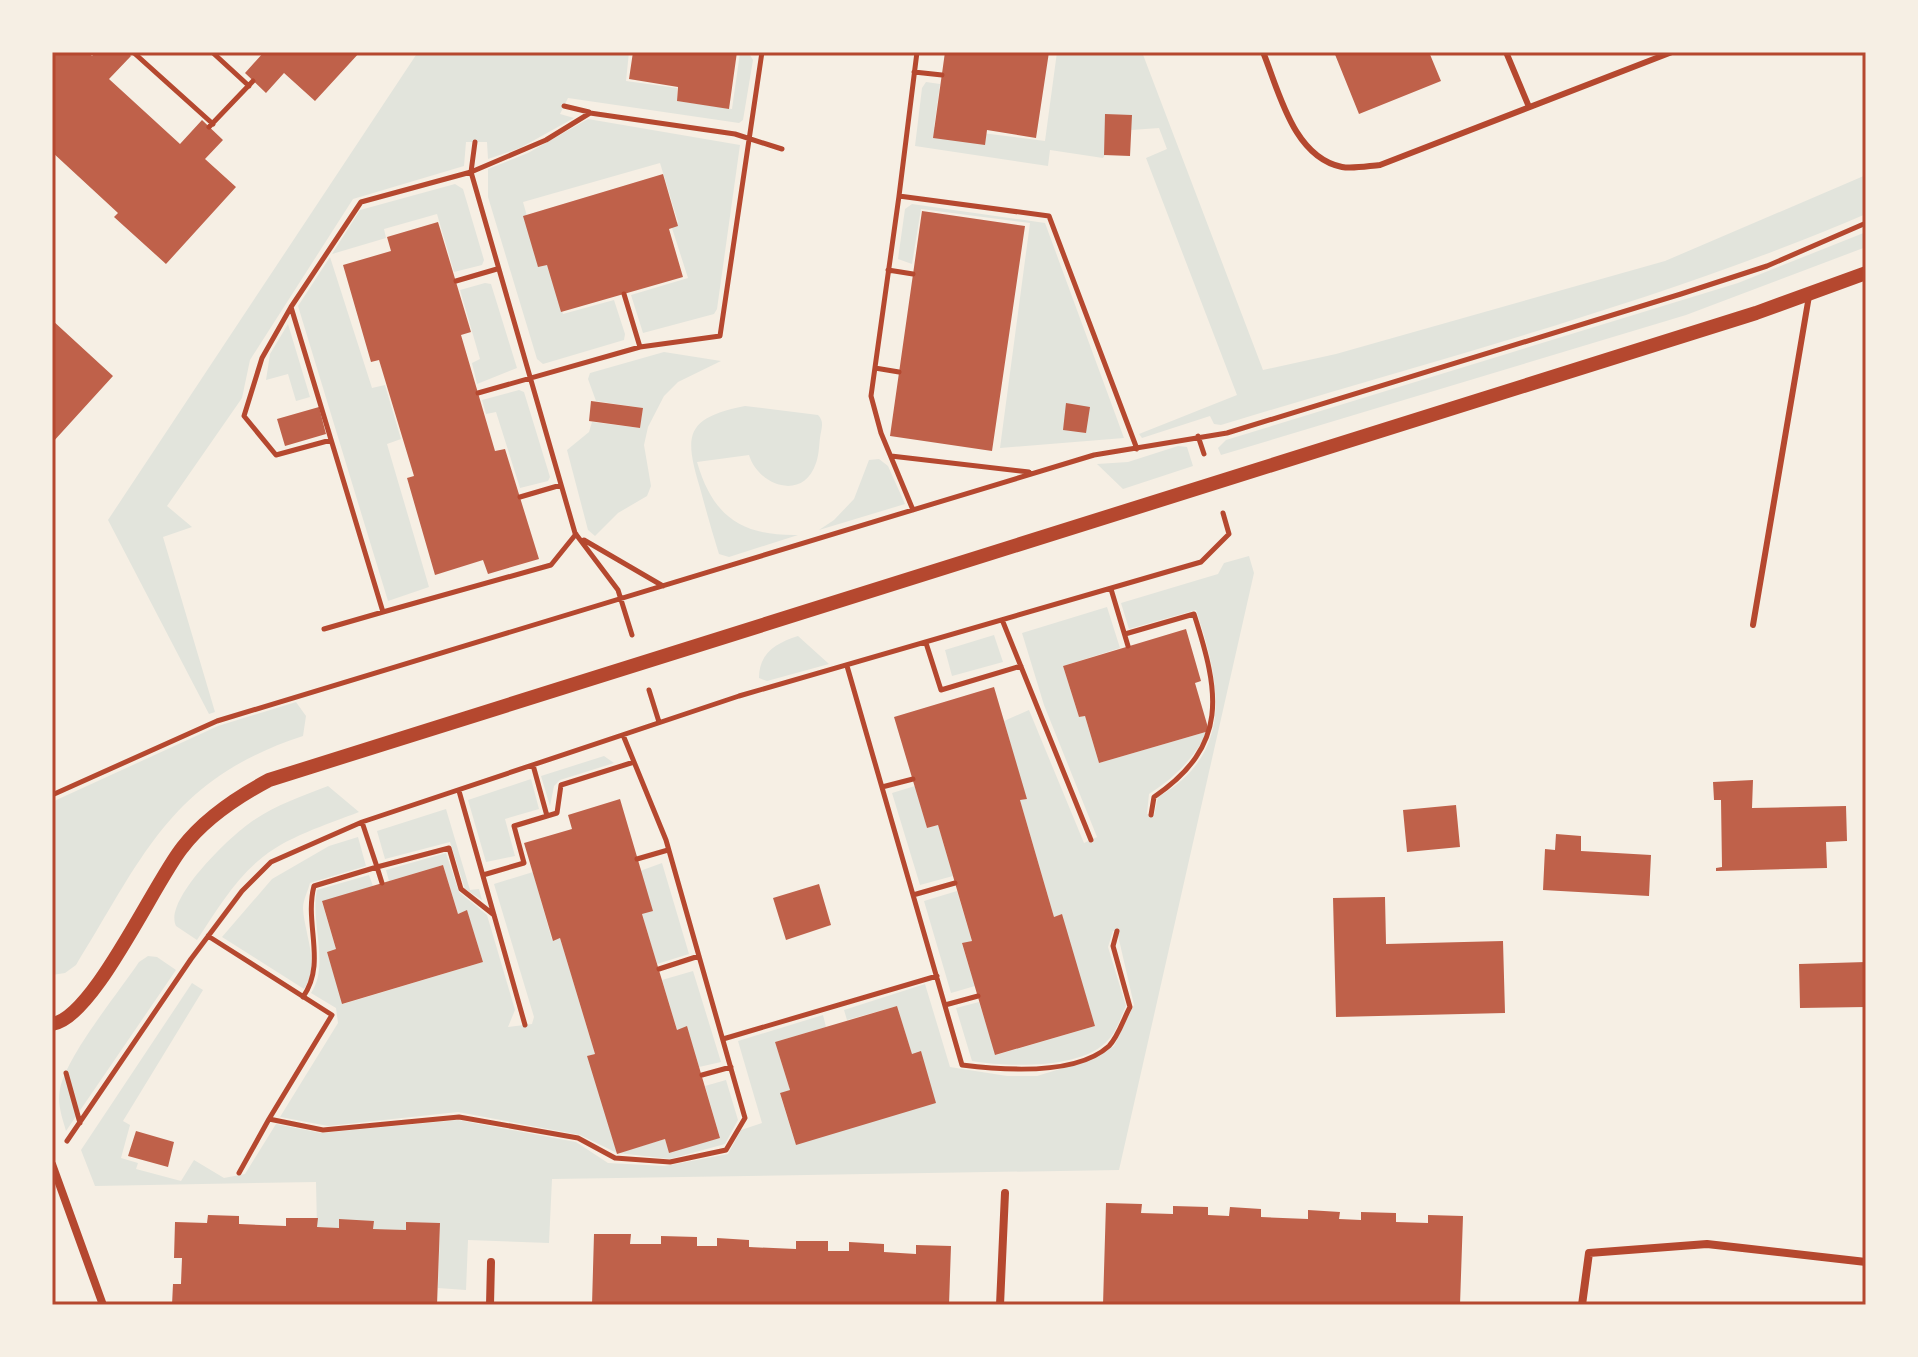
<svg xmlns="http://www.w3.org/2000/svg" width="1918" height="1357" viewBox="0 0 1918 1357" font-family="'Roboto Condensed',sans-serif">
  <rect width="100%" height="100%" fill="#f6efe4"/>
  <path fill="#e2e4dc" d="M418,52H629L626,81L677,88V101L732,109L740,53L750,55L753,60L743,120L739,123L568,98L560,114L574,118L520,148L488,159L487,142H466L464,166L353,199L250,360L242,398L167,506L192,527L163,537L215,712L209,714L108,520Z
    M1057,52H1142L1263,370L1336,354L1665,261L1866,175V214C1658,303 1437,359 1221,425L1214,424L1210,416L1142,438L1139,434L1237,395L1146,158L1167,149L1159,128L1131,130V115L1103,158L1050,150L1048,166L915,146L922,88L926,82L940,84L934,127L1045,141Z
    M588,119L740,145L717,309L714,314L643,333L631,295L688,278L671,225L678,222L660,163L523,202L540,262L548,261L563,314L614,300L625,334L624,340L543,364L537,359L488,197V169L528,153Z
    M455,184L463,189L484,260L482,265L454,272L437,214L384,229L386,238L332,254L360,210Z
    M912,204L1045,223L1124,438L1000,448L1030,223L921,209L912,264L898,259L905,209Z
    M1866,232V247L1686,315L1221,455L1218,448L1226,440L1738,283Z
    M330,257L372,388L385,385L401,439L387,444L429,587L388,601L298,306Z
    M485,283L491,284L517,368L477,384L472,363L480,359L460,290Z
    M288,324L310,397L296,401L288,374L266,380L270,354Z
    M664,352L721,361L678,382L664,396L648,427L644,445L651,486L647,496L618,513L595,536L588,530L567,450L589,432L592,422L640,428L643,408L596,401L588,379L590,373Z
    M519,390L524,392L550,477L548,481L520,488L496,412L486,414L482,400Z
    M745,406L818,415C825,422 821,429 820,438C819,446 819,455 816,463C804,501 759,487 749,455L697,462C713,517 742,536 798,535L729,557L719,554C712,532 706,510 700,488C684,435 685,418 745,406Z
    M1178,446L1187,447L1193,466L1123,489L1097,464L1128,462Z
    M879,459L888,466L905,504L819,530L834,520L854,499L869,460Z
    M1249,556L1254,573L1119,1170L552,1179L549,1243L468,1240L466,1290L438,1288L440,1224L406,1223V1230L373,1229V1221L339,1220V1228L317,1227L316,1182L95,1186L81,1150L192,983L203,990L123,1121L130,1125L121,1158L138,1163L136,1169L181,1181L194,1160L224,1178L245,1174L276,1124L321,1133L458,1120L576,1142L608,1163L665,1166L728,1154L741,1130L762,1123L738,1041L823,1015L826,1027L775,1042L790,1090L780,1094L796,1145L912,1054L897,1006L847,1020L844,1010L925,984L950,1067L1007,1076H1037L1086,1061L1114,1046L1134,1005L1117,931H1113L1108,947L1126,1006C1121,1016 1117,1031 1109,1039C1084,1070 1006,1067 972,1061L956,1008L979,1002L996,1055L1095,1026L1061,915L1054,917L1020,800L1026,799L1004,721L1029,710L1084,843L1097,837L1044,705L1022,633L1107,607L1120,648L1063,666L1079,717L1085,716L1099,763L1209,731C1193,758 1176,777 1149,794L1147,814L1154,815L1158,797C1236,752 1220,682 1196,610L1129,629L1121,603L1218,574L1224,563Z
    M994,635L1003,662L952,676L945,650Z
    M798,636L829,664L767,681L759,678C759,653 776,643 798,636Z
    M296,702L306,716L303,736C171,779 144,855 76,965L65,973L52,975V802L218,726Z
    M604,756L614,763L560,780L554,786L550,806L541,776Z
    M531,779L539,809L505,819L515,856L486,862L468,800Z
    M328,786L359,812C326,825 285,837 258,861C233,882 215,913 197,940L176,926C163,900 232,834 254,820C276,805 302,796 328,786Z
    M915,786L927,828L938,825L953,876L920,885L892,793Z
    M446,809L470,890L479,889L482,900L465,889L450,842L385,859L377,831Z
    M358,837L366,866L310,883C308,891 303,900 303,908C304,933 321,966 304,989L222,937L272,879L329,846Z
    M446,853L459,892L487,915L515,1010L508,1027L532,1024L534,1017L494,884L533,872L552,940L560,938L595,1054L588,1056L617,1153L580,1135L458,1112L328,1126L280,1117L338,1023L336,1008L311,993C330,966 310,922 317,890L369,875L373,886L322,902L336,949L327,952L343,1004L483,962L467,911L458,914L443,865L389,881L386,870Z
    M662,863L689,954L657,964L642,914L640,871Z
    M957,891L972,941L962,944L975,986L951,993L924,901Z
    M148,956L157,957L176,970L66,1131C62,1117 57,1104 60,1089C67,1055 119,992 139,962Z
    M693,971L721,1062L699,1067L687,1027L677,1030L662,980Z
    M726,1080L738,1120L725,1144L670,1159L618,1153L665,1139L669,1152L720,1138L705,1086Z"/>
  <path fill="#bf614a" d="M52,52H88L92,56L96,52H127L131,56L109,79L180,144L202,120L223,140L205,159L236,187L166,264L114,217L118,213L52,152Z
    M264,52H360L315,101L284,73L266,93L245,73Z
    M633,52H737L729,109L677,101L678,87L629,79Z
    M945,52H1049L1036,138L987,130L985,145L933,138Z
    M1334,52H1429L1441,81L1359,114Z
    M1105,114L1132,115L1130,156L1104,155Z
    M663,174L678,226L669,229L683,277L561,312L547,265L538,267L523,216Z
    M922,211L1025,226L992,451L890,436Z
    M438,222L471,332L461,335L495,451L505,449L539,559L488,574L483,560L435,575L407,478L414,476L379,360L371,362L343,265L391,251L387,237Z
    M52,320L113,376L52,443Z
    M591,401L643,408L640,428L589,421Z
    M1066,403L1090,407L1086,433L1063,430Z
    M319,407L326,434L285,446L277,419Z
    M1186,629L1201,681L1195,683L1209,731L1099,763L1085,716L1079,717L1063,666Z
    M994,687L1027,799L1020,800L1054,917L1062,914L1095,1026L995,1055L962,943L972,941L938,825L927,828L894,717Z
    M1753,780L1752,808L1846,806L1847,841L1826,842L1827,868L1716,871V868L1722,867L1721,800H1714L1713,782Z
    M620,799L653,911L642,914L677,1030L687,1026L720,1138L669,1153L665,1139L617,1154L587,1056L595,1054L560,938L553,941L524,843L572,829L568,815Z
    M1456,805L1460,847L1407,852L1403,810Z
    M1556,834L1581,836V851L1651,855L1649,896L1543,890L1545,849L1555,850Z
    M443,865L458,914L467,910L483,962L342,1004L327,952L336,949L322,901Z
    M819,884L831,925L786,940L773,898Z
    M1385,897L1386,944L1503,941L1505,1013L1336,1017L1333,898Z
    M1866,962V1007L1800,1008L1799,964Z
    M897,1006L912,1054L921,1051L936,1103L796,1145L780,1093L790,1090L775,1042Z
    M136,1131L174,1142L168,1167L128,1156Z
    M1106,1203L1142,1204L1141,1213L1173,1214V1206L1208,1207V1215L1229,1216L1230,1207L1261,1209V1217L1308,1219V1210L1340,1212L1339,1219L1361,1220V1212L1396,1213V1222L1428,1223V1215L1463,1216L1460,1305H1103Z
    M208,1215L239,1216V1224L286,1226V1218H318L317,1227L339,1228V1219L374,1221L373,1229L406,1230V1222L440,1223L437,1305H172L173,1284H181L182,1258H174L175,1222L207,1223Z
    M594,1234H631L630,1244H661V1236L697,1237V1246H717V1238L749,1240V1247L796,1249V1241H828V1251H849V1242L884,1244V1252L916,1254V1245L951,1246L949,1305H592Z"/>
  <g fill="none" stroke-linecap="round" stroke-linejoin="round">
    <path stroke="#b5482f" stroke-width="5" d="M133,52L213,124
      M212,52L249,86
      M914,72L942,75
      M564,106L589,112
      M209,127L253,81
      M475,142L471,172L361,202L291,307L383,612L551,565L576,534
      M899,196L917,52
      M888,270L913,274
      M456,281L497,269
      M624,294L640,347
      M291,307L262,358L244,416L276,455L331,440
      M875,368L899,372
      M478,393L640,347L720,336L762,52
      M1198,436L1204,454
      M891,456L1029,472
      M520,497L561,485
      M913,510L881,433L871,396L899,196L1049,216L1137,449
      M584,540L663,586
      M1111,589L1128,646
      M1003,622L1091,840
      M324,629L383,612
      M1125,634L1194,614C1219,692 1230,745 1154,797L1151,815
      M632,635L618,590L575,533L471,172L546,140L590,113L735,134L782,149
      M926,643L941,690L1021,666
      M847,666L962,1065C1002,1070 1076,1076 1109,1046C1118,1037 1124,1018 1130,1007L1113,946L1117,931
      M649,690L659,722
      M533,765L547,816
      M882,787L913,779
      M459,791L525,1025
      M52,795L217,721L1094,455L1227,433L1681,294L1767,266L1866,223
      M362,822L377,867L449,848L461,889L494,915
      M637,859L668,850
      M483,875L524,863L514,826L557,813L561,785L634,762
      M913,895L955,883
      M208,936L332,1015L269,1119
      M659,969L699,956
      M303,997C327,963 304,924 314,886L377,867L382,883
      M945,1005L978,996
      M723,1039L937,976
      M66,1073L80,1123
      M702,1075L731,1067
      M67,1141L191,959L242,891L271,862L362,822L739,696L1201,562L1229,534L1223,513
      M239,1173L269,1119L323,1130L459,1117L578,1138L615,1158L670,1162L726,1150L745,1118L666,840L623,735"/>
    <path stroke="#b5482f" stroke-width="6" d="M1263,52C1279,91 1293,157 1342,167C1353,169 1368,166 1380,165L1672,52
      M1506,52L1529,107
      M1753,625L1809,296"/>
    <path stroke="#b5482f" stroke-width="8" d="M52,1164L103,1305
      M490,1305L491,1262
      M1000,1305L1005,1193
      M1582,1305L1589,1253L1707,1244L1866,1262"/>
    <path stroke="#b5482f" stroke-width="14" d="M52,1024C93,1019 154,883 182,848C204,819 237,797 269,780L1756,313L1866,273"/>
  </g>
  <rect width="1918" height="1357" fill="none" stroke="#f6efe4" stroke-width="108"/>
  <rect x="54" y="54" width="1810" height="1249" fill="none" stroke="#b5482f" stroke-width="3"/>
</svg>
